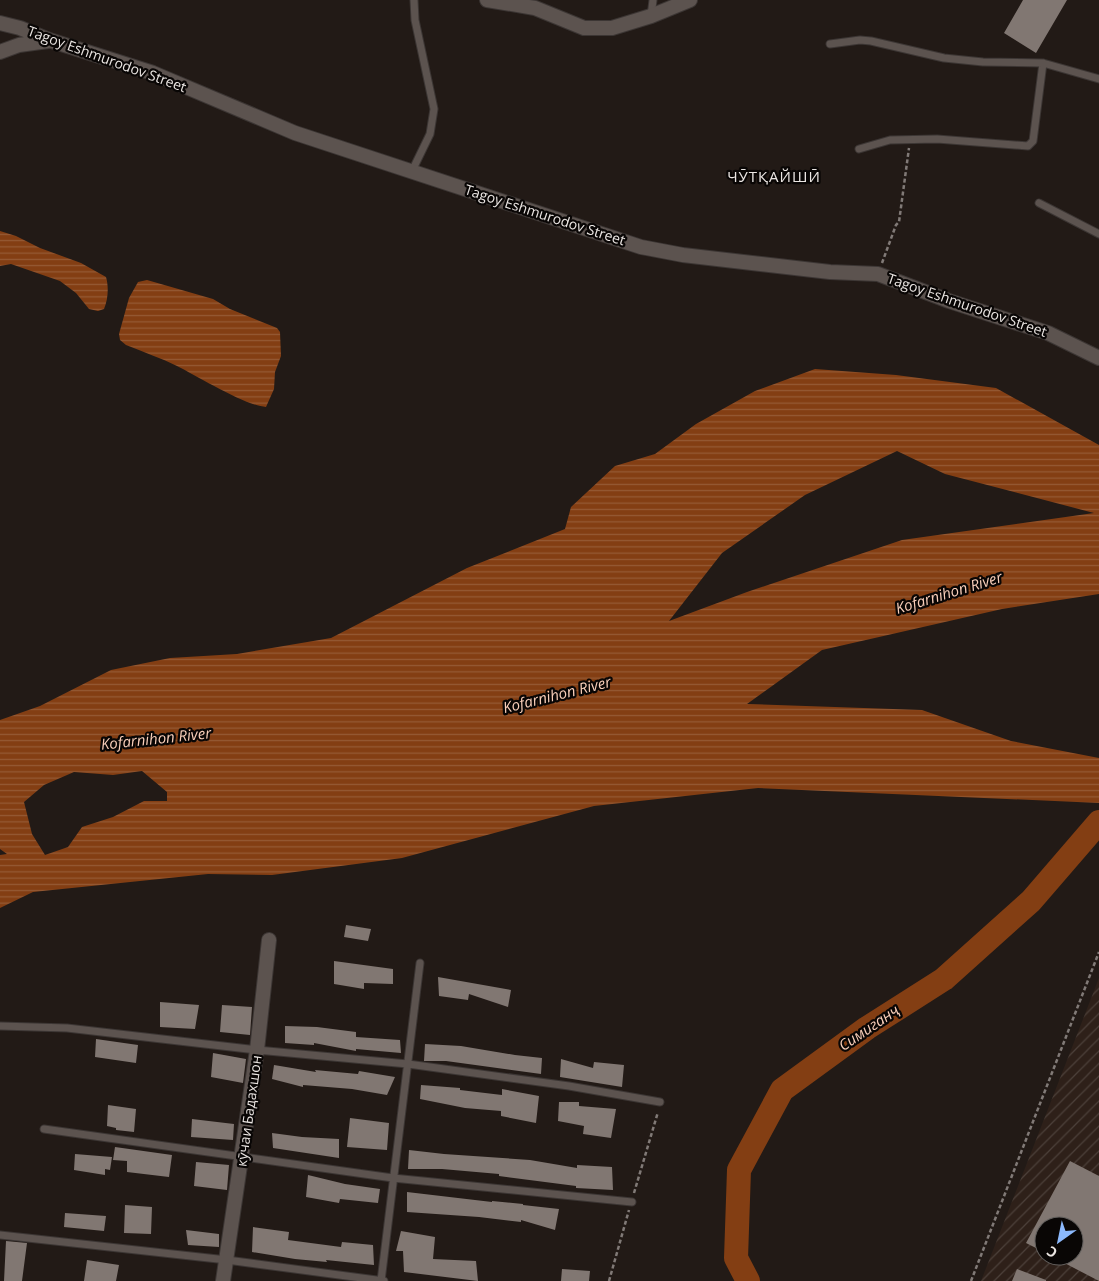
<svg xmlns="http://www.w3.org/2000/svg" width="1099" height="1281" viewBox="0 0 1099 1281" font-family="'Open Sans',sans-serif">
  <defs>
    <pattern id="industrial-furrows" width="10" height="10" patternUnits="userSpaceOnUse" patternTransform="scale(1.25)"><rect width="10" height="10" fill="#2e2019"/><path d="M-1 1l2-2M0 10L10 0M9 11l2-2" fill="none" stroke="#4c403a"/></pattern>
    <pattern id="water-rules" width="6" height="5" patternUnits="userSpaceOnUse" patternTransform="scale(1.25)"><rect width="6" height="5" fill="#833e13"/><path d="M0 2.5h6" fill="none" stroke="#955a35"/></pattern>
  </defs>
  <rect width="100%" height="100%" fill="#221a16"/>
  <path fill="url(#industrial-furrows)" fill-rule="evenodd" d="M1099,978V1281H981ZM1044,1226H1074V1256H1044Z"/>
  <path fill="url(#water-rules)" fill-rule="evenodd" d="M0,231L16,236L40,248L81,263L106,277C109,287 108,300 104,309L98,311L89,309L76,293L60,281L11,264L0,266Z
    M147,280L213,299L230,309L277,328L280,332L281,356L275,372L274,389L266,407C246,406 197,376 177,366C161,358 143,352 126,345L120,340L119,334L129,298L138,282Z
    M815,369L896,375L996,388L1099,445V594L1002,609L822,650L747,704L922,710L1011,741L1099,758V803L758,788L594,806L402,858L272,875L208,874L33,892L0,908V855L7,854L0,849V720L40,706L111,670L170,658L237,654L331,638L467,568L565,529L571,507L615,466L655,454L696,424L755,391ZM897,451L945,474L1094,513L902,540L747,592L669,621L722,553L805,495ZM142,771L167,792V801H144L113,817L82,827L68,847L45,855L32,834L24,802L44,785L74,772L113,775Z"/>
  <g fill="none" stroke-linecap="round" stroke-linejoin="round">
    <path stroke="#833e13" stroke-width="24" d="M748,1281L736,1258L739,1170L782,1090L867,1028L944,979L1031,901L1099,822"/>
  </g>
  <path fill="#817772" d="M1023,0H1067L1036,53L1004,33Z
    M346,925L371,929L368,941L344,937Z
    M334,961L393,969V984L364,983V989L334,984Z
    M438,977L511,990L508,1007L469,994L468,1000L439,996Z
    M160,1002L199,1005L195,1029L160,1027Z
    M222,1005L252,1007L250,1035L220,1032Z
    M285,1026L317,1027L356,1032V1037L400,1040L401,1053L356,1049V1051L314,1043V1045L285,1043Z
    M96,1039L138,1045L136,1063L95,1057Z
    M425,1044L461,1046L515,1055L542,1058L541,1074L446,1061H424Z
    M213,1053L246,1059L243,1083L211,1077Z
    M561,1059L593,1068L594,1062L624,1065L622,1087L560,1077Z
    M274,1065L316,1072L315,1070L358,1074L359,1071L395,1077L387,1095L352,1089L303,1085V1087L272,1079Z
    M421,1085L460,1088V1090L502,1095V1089L539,1096L536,1123L501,1116V1111L465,1108L420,1099Z
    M559,1102H579V1106L616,1109L611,1138L583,1134L584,1126L558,1121Z
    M108,1105L136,1109L134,1132L116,1130V1128L107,1126Z
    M350,1118L389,1123L387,1150L347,1147Z
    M192,1119L234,1124L233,1140L191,1137Z
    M272,1133L302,1137L339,1139V1158L273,1148Z
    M115,1147L172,1155L169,1177L127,1172V1161L113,1160Z
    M409,1150L444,1154L530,1160L577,1168V1165L612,1167L613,1190L576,1188V1186L499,1176V1174L442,1169H408Z
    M75,1154L112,1157L110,1170L105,1169V1175L74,1170Z
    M1070,1161L1099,1176V1281L1051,1256H1074V1226H1044V1252L1026,1243Z
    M196,1162L229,1165L227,1190L194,1186Z
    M308,1175L345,1184L380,1189L378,1203L340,1199L339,1203L306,1197Z
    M407,1192L492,1202V1201L523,1204V1205L559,1209L555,1230L521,1220V1222L479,1217L407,1212Z
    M125,1205L152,1207L151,1234L124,1233Z
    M65,1213L106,1216L104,1231L64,1227Z
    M253,1227L289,1232L288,1240L341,1247L342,1242L373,1245L374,1265L326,1260L327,1262L295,1259L252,1252Z
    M186,1230L219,1234V1247L188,1245Z
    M401,1231L435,1237L433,1259L476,1261L478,1281L404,1272L403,1251H396Z
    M6,1241L27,1243L22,1281H4Z
    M87,1260L119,1265L116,1281H84Z
    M562,1269L590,1271L589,1281H561Z
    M1017,1269L1046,1280V1281H1012Z"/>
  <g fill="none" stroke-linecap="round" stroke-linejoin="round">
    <g stroke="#3c3634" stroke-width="9">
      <path id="lane" d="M651,16L653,0
        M830,44L860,40L871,41L944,58L983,62L1043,63L1099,79
        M859,149L890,140L937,139L1028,146L1033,141L1043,63
        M412,171L430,134L434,109L415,20L414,0
        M1039,203L1099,234
        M0,1026L67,1028L257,1050L408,1064L569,1086L660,1102
        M44,1129L393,1178L632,1202
        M0,1235L227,1260L384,1281
        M381,1281L420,963"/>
    </g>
    <g stroke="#3c3634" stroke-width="16">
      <path id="street" d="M487,0L535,8L584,28H612L651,16L690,0
        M0,23L20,28L49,40L153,73L295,133L641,247L683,255L830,272L878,274L949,301L1048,333L1099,358
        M0,52L19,45L48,41
        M223,1281L257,1050L269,940"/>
    </g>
    <path stroke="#817a77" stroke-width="2.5" stroke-dasharray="4 2.5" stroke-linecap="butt" d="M882,263L896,225L899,222L909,148
      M634,1193L658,1112
      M609,1281L629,1210
      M971,1281L1099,952"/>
    <use href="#lane" stroke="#5c534f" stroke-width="7"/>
    <use href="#street" stroke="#5c534f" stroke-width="14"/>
  </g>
  <g text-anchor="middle" stroke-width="4.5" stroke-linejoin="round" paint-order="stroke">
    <g font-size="14" fill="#ebe6e3" stroke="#090605">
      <text transform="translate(107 59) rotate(20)" y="5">Tagoy Eshmurodov Street</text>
      <text transform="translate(545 215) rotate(18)" y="5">Tagoy Eshmurodov Street</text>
      <text transform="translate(967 305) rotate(19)" y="5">Tagoy Eshmurodov Street</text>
      <text transform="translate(249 1111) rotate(-82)" y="5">кӯчаи Бадахшон</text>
    </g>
    <g font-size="15" letter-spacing="1" fill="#ebe6e3" stroke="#090605">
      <text x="774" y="182">ЧӮТҚАЙШӢ</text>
    </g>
    <g font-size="15" font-style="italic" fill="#f9cfba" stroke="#090605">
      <text transform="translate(949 593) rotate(-17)" y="5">Kofarnihon River</text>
      <text transform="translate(557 695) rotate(-14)" y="5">Kofarnihon River</text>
      <text transform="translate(156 739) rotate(-6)" y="5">Kofarnihon River</text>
      <text transform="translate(869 1028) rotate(-34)" y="5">Симиганҷ</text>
    </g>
  </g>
  <g transform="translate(1059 1241) rotate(213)"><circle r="24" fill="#090605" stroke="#63605e"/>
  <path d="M0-4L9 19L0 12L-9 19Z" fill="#8cb9fc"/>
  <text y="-8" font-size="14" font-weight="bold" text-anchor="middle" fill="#ebe6e3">С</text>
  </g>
</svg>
